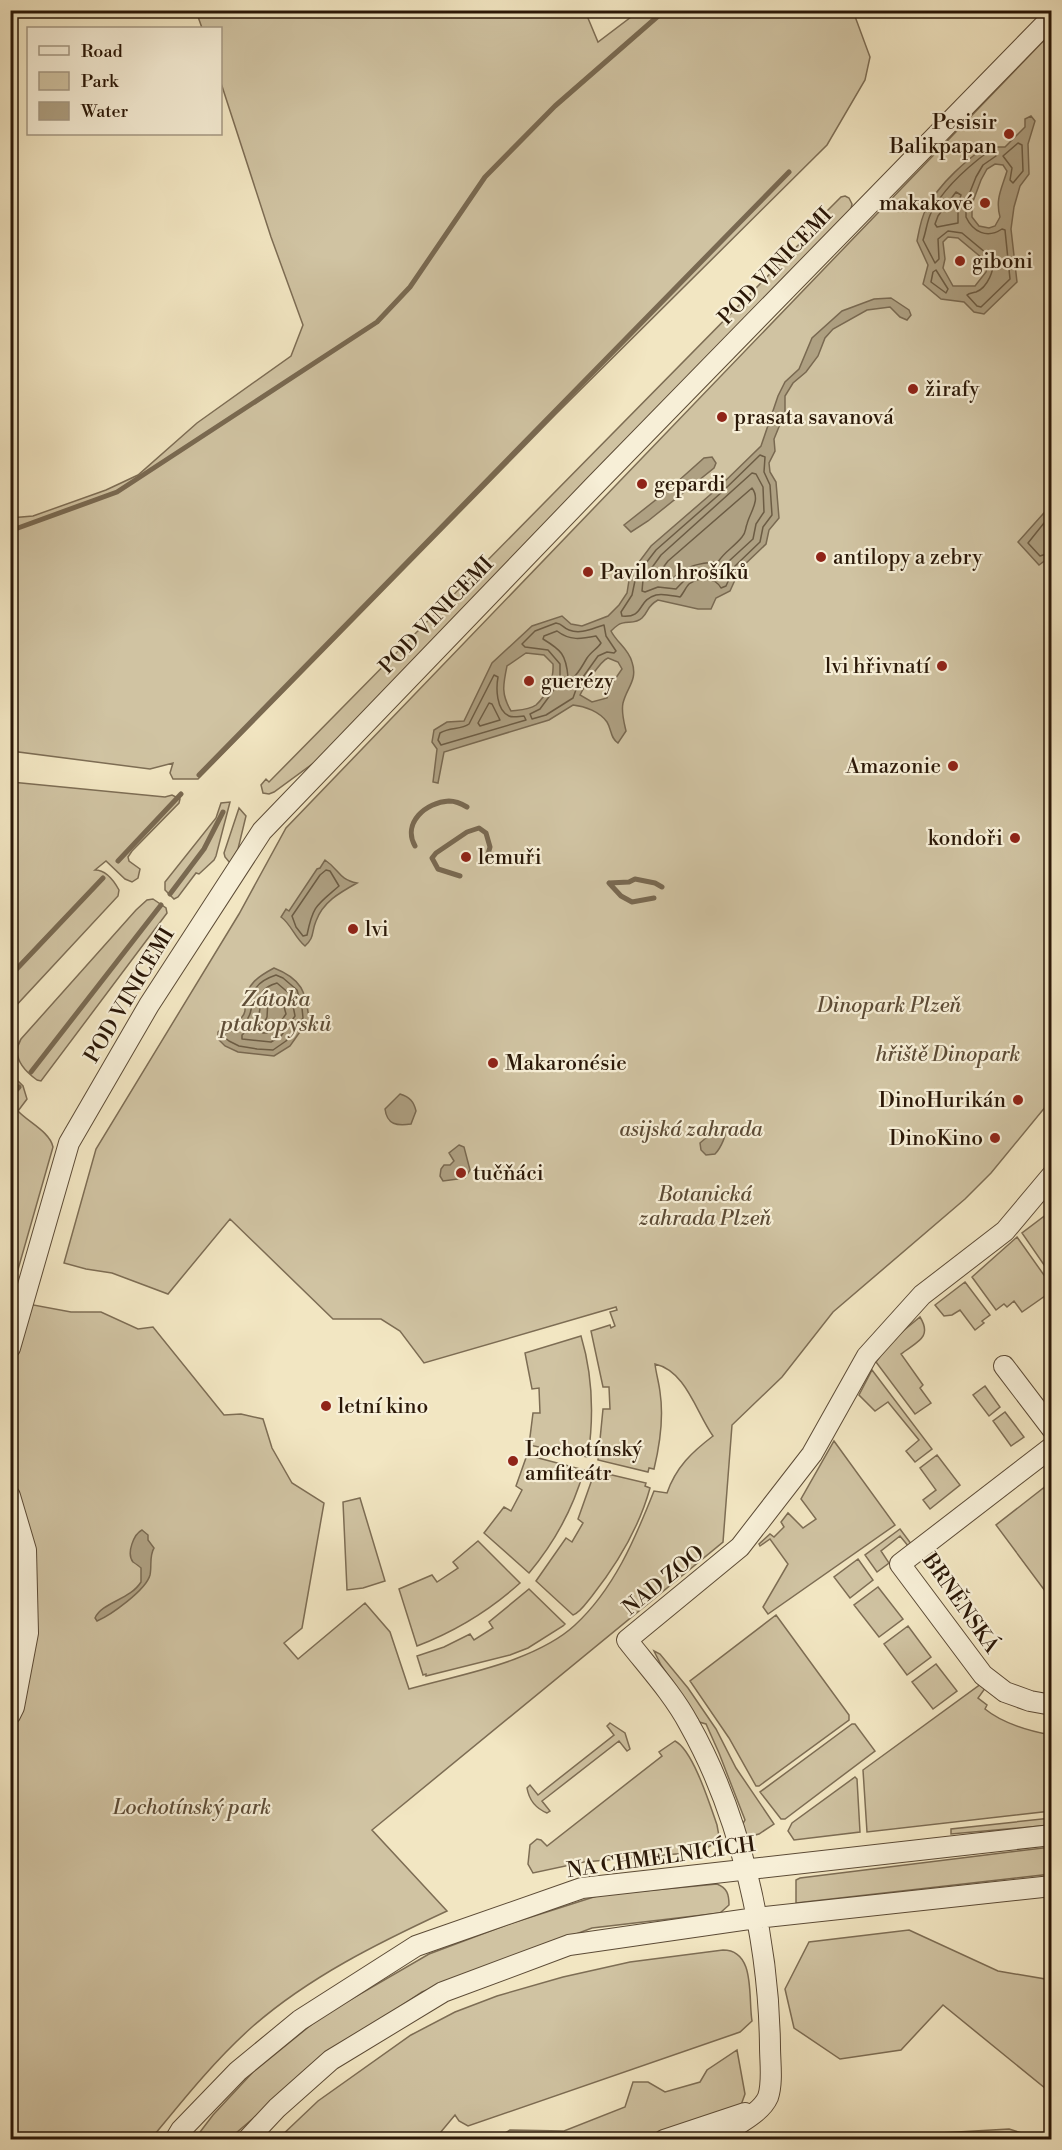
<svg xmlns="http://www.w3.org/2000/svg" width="1062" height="2150" viewBox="0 0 1062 2150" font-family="'Libre Bodoni',serif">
  <rect width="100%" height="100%" fill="#f2e6c2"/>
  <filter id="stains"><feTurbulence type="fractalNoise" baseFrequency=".00333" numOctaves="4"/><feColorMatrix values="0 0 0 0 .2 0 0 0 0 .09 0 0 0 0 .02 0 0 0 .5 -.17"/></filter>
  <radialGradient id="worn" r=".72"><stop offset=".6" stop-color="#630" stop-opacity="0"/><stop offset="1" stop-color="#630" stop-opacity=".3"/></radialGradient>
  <path fill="#d0c3a2" stroke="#7d6d54" stroke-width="1.5" d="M196,11H585L598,42L639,11H853L870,57L865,80L827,145L556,414L198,779H173L170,773L173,763L150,769L11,751L10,518L33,516L106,490L138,475L197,423L291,356L303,325L271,237L221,83L220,28H202Z
    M1051,33V1100L991,1173L965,1199L833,1312L782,1377L732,1425L723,1542L372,1830L447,1911C378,1943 309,1977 252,2027C214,2061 183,2100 151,2139H11L10,1522L18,1541L20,1595L17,1608L22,1625L28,1632L26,1550L10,1496L11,1348L23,1303L71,1312H101L138,1329L153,1327L224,1415L241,1414L263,1419L272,1448L292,1483L324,1503L302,1628L284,1643L298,1659L365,1603L390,1632L409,1689C444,1679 481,1672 515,1659C536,1651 559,1640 575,1625C614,1589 635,1539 654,1491L667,1493C676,1467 692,1452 713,1436C696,1412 686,1371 655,1364C656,1373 659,1383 660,1392C664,1418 660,1444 654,1469L649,1468L648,1472L598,1460L603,1409H610L609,1387H603L591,1331L610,1325L611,1328L615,1326L610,1312L617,1310L616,1307L424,1363L400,1331L381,1319H333L230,1219L168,1294L112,1273L86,1269L64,1263L96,1149L239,914L286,828Z
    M845,196L849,198L852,204L851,209L838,224L326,754L274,792L269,794L263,793L261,785L266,779L269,782L827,216L825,213L841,197Z
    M11,782L165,797L172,795L180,799L179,803L132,851L128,857L129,861L140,869L138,878L132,882L125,879L106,861L95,870C106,870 113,879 119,890L118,896L11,1011Z
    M230,802L216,856L214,860L199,874L196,873L178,897L174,899L165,890V882L216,818L221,803Z
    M239,808L246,816L238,849L230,863L225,857L224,853Z
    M153,899L166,908L167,913L41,1081L37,1080C23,1070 11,1056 21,1039L136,910L147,900Z
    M10,1073L23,1086L27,1099L18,1111C28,1122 50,1132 53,1147L17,1273L11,1277Z
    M1051,1211V1275L1022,1233Z
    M1017,1237L1051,1285V1304L1045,1296L1022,1312L1014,1301L1007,1307L1004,1304L996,1310L972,1277Z
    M965,1282L990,1315L982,1321L984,1323L975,1330L960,1310L952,1315L944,1316L935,1305Z
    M920,1317C933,1338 916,1342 901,1354L923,1385L920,1388L931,1403L915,1414L876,1362L891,1341Z
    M581,1336C593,1376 594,1416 588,1457L529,1445L533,1413H540L539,1388L532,1389L525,1353Z
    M872,1370L932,1449L915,1462L906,1451L919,1440L888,1402L875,1411L859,1395Z
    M985,1386L1000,1407L989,1416L973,1395Z
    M1005,1412L1024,1437L1011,1446L993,1421Z
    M834,1441L895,1525L768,1614L763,1607L788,1564L770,1539L760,1546L759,1544L770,1534L774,1537L784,1527L781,1522L788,1513L803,1528L816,1519L801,1499Z
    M527,1455L584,1470C573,1509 555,1542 529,1573L484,1533L504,1507L511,1511L522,1490L516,1486Z
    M937,1455L960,1485L930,1509L923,1500L936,1490L920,1468Z
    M595,1471L646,1483L645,1486L650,1488C639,1528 618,1563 592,1596C587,1602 580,1613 573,1615L536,1581L566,1538L572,1542L583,1523L578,1519Z
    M1051,1482V1599L996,1525Z
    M360,1498L385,1581L363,1588L347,1590L343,1502Z
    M900,1529L912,1545L909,1547L900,1536L881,1551L889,1563L877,1572L865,1555Z
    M478,1541L520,1583C489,1611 456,1631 417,1646L399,1589L432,1575L437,1582L458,1568L453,1562Z
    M858,1559L873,1580L850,1598L834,1577Z
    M878,1587L903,1619L879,1637L854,1605Z
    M529,1589L565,1624L563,1626L528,1648L510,1655L426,1676V1674L423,1675L417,1656L444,1647L470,1634L474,1640L493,1628L489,1622Z
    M776,1615L849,1715V1720L759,1786H756L729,1738L690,1681Z
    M908,1626L931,1657L907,1675L884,1644Z
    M654,1651L660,1654L688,1688L716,1729L736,1768L774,1824L759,1834L747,1837L742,1825L745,1820L719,1753L706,1724L699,1722L661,1665Z
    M936,1664L957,1691L933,1709L912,1682Z
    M981,1684L986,1687L978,1698L987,1705L985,1709C1002,1723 1030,1731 1051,1735V1811L867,1832L863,1770Z
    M610,1723L625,1733L630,1749L627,1751L619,1741L542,1801L550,1811L547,1813C535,1808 529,1800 527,1788L530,1785L538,1795L614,1735L607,1726Z
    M852,1724H855L875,1751L785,1819H781L760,1792Z
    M675,1741C693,1750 710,1805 717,1825L719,1836L712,1845L699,1852L584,1862L533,1873L528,1864L530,1845L537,1839L541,1840L547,1846L662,1756L659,1752Z
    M855,1777L857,1779L860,1832L794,1840L788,1831L792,1823Z
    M1051,1818V1825L951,1834V1829Z
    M1051,1847V1874L796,1903V1880L800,1878Z
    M717,1884C727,1888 729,1894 729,1905L720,1913L592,1928L422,1992L325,2057L229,2139L194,2140L213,2115L253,2072L322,2016L429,1954L509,1924L600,1895Z
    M909,1930L998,1971L1051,1980V2093L943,2005L901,2050L840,2059L794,2028L785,1989L809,1942Z
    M723,1950C756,1950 748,1998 752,2021L740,2032L468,2126L459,2121L455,2115L435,2139H278L318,2101L411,2035L455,2012L497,1996L563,1977L630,1962Z
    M737,2050L745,2094L736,2119L666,2139L494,2140L510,2130L564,2131L625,2107L633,2082H648L665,2092L700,2082L707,2070Z
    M1009,2129L1041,2139H925L940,2133Z"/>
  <path fill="#aea082" stroke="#796951" stroke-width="1.5" fill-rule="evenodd" d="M1031,116L1035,121L1028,144L1029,174L1020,186L1014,207L1011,229L1017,282L984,314L974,312L964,302L941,299L923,284L928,265L917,241C919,231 921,218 926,209C940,182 967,160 991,142L997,147H1005L1025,127V119ZM995,164L1003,165L1007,171C1002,188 995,199 1000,217L995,226L989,228L979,226L972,217V204L981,180L987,169ZM948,237L958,238L988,263L986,272L975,286H953L943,268L945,259L943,242Z
    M891,298L909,310L911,315L907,320L900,317L890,307L867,310L833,329L825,338L818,356L806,372L793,383L785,396V412L774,439L775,451L769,463L770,472L776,482L779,518L769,530L766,544L740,569L730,591L716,598L711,609H698L658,600C646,607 650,610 642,618C635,625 625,620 618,625C615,627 613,629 611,631C617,643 628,648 632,662C638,680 627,687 623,703C621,712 624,722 626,731L618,743C610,738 612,730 607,722C600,712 585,706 573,705L549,720L444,752L438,783L433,782L437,749L432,742L434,730L447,722L464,721L492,663L532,626L562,616L571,624L582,626L608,616L619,605L627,593L630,574L651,546L718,488L761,446L778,396L785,382L799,369L812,338L842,311L874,299ZM526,653L544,655L553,664C554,679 547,695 536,705C529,710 519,710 511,711C501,694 503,685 507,666ZM608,658L618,662L622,669L611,685L607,698L592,702L580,695C584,687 600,661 608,658Z
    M712,457L716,463L714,468L648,521L631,532L624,525L667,491L704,458Z
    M1051,505V556L1039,565L1018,542Z
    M325,860C340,870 338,879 357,883C339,893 323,902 316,921C311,933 315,937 305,946C295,938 291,924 281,917L286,909L289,911L317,869L320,868Z
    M274,968C302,979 306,992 309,1019L290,1046L274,1056L238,1052L225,1046L218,1039V1032C225,1025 236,1025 242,1017C246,1012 245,1009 245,1003C246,984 259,976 274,968Z
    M400,1094C410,1097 414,1102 416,1111L411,1124C397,1126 387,1125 385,1109Z
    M721,1125L726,1127C727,1134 721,1148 715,1154L706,1155L701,1150L700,1143Z
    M459,1145L464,1147L470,1170L465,1178L443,1181L440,1176L441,1169L444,1165H450L454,1161L449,1153Z
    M142,1530L148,1535V1540L154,1548C149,1556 152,1566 150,1575C146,1590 111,1615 97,1621L95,1618C102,1602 130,1600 141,1582V1568C139,1566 136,1564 133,1562C126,1553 134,1534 142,1530Z"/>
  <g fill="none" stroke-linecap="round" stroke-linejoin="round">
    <path stroke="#6c5c44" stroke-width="1.5" d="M1018,143L1022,145L1023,171L1013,183L1010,180L1012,168L1003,156Z
      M989,151L995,153L996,156L983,165L976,177L966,202V217C973,232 987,239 1002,229L1005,230L1010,279L981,307L977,306L967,295C969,293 973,293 976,292C987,288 996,269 992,258L962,233L948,231L938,239L939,259L935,263L923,240C926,232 927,221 931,213C942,190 969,166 989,151Z
      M956,192L961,195L958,204V223L937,227L935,224L938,216Z
      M936,270L948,289L946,293L931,282L933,272Z
      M760,455L765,457L764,472L770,485L772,515L763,527L760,542L735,566L726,586L721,588C715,577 700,576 689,584C686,587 683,594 680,597C673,596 663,593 656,595C637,600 645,618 622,616L621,612L632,595L636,576L656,550L722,492Z
      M752,473L756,474L763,487L764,512L756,524L753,539L729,561L724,574C719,574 715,571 710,571C695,570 685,579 676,589L658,587L645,592L642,591L643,580L661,555Z
      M752,488C761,500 750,512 747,524C745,529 746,533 742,537C734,547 724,552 718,562C700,563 686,565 672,579L659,577V573L668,561Z
      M1052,513L1028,543L1040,556L1052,552
      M556,623C563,624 563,628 569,630C581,635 593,628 604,625L606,636L616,651L614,653L607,652L598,656L578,684L573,698L546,715L532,719L530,714L540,709L551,694L560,679V664L548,650L525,647L522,644L535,631Z
      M557,631C570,641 581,639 596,636L601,643C598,648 591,652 587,658C582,666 579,673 572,679L568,677C566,654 561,650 543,639L544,636Z
      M494,675L498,677C496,688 496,710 509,716C513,718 520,716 524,716L526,720L441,745L438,740L440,733C450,727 461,730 469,724Z
      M489,703L492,704L500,720L480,726L478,723Z
      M326,870L330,871L339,886C317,905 313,905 307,935L303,936L296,927L292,916L320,875Z
      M276,975L283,978L297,990L302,1008L303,1018L286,1041L273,1050L257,1049L239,1046L229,1041L224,1037L225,1034C231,1030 240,1028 245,1022C260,1006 240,987 276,975Z
      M277,983L291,995L295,1016L281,1036L271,1042L242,1039V1035C248,1030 254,1025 258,1017C264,1002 253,990 277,983Z
      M276,994L282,999L286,1014C280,1022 275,1034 263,1033L261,1030L267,1017L268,1000Z"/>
    <path stroke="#796951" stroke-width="5" d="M10,529L18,528L117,492L377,322L410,287L485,177L555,106L665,10
      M199,775L789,172
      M415,846C402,823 426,802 449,801C455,801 462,804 467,807
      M118,861L181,794
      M460,876L438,869L432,858L436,853L467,832L479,828L486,833L490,847L486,861
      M609,883L629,882L635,879L655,883L662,887
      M609,883L621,896L632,902L654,898
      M170,894L204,849L223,812
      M10,976L103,878
      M31,1072L161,905
      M10,1097L19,1087"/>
    <g stroke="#5c4b36" stroke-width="22">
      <path id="minor" d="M10,1348L69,1143L149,1005L262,831L595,485L1052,17
        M1004,1366L1052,1429
        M1052,1447L900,1564L983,1675L1005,1692L1030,1701L1052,1705
        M10,1496L26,1550L28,1633L14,1707L10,1715
        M731,2129C743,2121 762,2111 768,2097C773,2082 770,2062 770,2047C769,1941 741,1816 689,1724C673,1694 648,1667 627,1640L740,1547L812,1454L867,1356L922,1295L1005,1231L1052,1175
        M175,2140L181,2130L238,2071L300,2020L416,1946L582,1888L1052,1835
        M247,2140L277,2108L331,2060L443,1992L569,1945L756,1918L1052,1886
        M664,2140L745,2113"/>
    </g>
    <use href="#minor" stroke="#f7efd7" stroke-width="20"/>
  </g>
  <g fill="#8f2418" stroke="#f7efd7" stroke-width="2">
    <circle cx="1009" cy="134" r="6"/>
    <circle cx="985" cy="203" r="6"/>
    <circle cx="960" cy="261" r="6"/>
    <circle cx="913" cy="389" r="6"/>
    <circle cx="722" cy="417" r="6"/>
    <circle cx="642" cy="484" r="6"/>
    <circle cx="821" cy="557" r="6"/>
    <circle cx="588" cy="572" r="6"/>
    <circle cx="942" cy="666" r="6"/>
    <circle cx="529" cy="681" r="6"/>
    <circle cx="953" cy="766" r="6"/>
    <circle cx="1015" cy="838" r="6"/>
    <circle cx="466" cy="857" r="6"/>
    <circle cx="353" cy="929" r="6"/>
    <circle cx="493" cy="1063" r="6"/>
    <circle cx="1018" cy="1100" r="6"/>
    <circle cx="995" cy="1138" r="6"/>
    <circle cx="461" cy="1173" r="6"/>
    <circle cx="326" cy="1406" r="6"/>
    <circle cx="513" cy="1461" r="6"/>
  </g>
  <g text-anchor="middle" stroke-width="4.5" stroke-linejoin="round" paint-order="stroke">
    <g font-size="21" fill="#2a1707" stroke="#f7efd7" text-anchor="start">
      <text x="997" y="129" text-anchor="end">Pesisir<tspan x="997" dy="24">Balikpapan</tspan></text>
      <text x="973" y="210" text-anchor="end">makakové</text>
      <text x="972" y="268">giboni</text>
      <text x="925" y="396">žirafy</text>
      <text x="734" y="424">prasata savanová</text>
      <text x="654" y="491">gepardi</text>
      <text x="833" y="564">antilopy a zebry</text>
      <text x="600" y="579">Pavilon hrošíků</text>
      <text x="930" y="673" text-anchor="end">lvi hřivnatí</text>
      <text x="541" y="688">guerézy</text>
      <text x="941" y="773" text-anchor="end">Amazonie</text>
      <text x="1003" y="845" text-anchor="end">kondoři</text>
      <text x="478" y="864">lemuři</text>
      <text x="365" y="936">lvi</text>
      <text x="505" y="1070">Makaronésie</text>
      <text x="1006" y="1107" text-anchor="end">DinoHurikán</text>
      <text x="983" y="1145" text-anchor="end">DinoKino</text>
      <text x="473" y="1180">tučňáci</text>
      <text x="338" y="1413">letní kino</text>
      <text x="525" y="1456">Lochotínský<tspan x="525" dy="24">amfiteátr</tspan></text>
    </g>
    <g font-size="21" fill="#2a1707" stroke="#f7efd7">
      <text transform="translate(775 266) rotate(-46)" y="7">POD VINICEMI</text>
      <text transform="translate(436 615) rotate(-46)" y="7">POD VINICEMI</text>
      <text transform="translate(129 995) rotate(-59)" y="7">POD VINICEMI</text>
      <text transform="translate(663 1580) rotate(-39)" y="7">NAD ZOO</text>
      <text transform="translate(961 1603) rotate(55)" y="7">BRNĚNSKÁ</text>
      <text transform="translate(661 1857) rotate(-8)" y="7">NA CHMELNICÍCH</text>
    </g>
    <g font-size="21" font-style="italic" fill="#5c4b36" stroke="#f7efd7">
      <text x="889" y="1012">Dinopark Plzeň</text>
      <text x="948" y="1061">hřiště Dinopark</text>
      <text x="691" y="1136">asijská zahrada</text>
      <text x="705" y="1201">Botanická<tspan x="705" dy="24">zahrada Plzeň</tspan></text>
      <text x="192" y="1814">Lochotínský park</text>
    </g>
    <g font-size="22" font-style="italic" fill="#5f4e38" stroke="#f7efd7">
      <text x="276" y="1006">Zátoka<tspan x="276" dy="25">ptakopysků</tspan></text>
    </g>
  </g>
  <rect width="1062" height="2150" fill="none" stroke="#f2e6c2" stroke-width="36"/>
  <rect x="12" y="12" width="1038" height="2126" fill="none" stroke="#2a1707" stroke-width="3"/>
  <rect x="18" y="18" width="1026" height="2114" fill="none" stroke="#2a1707" stroke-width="1.5"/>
  <rect x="27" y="27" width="195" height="108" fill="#f7efd7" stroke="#a59984" stroke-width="1.5"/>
  <rect x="39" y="46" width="30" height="9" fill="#f7efd7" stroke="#a59984" stroke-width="1.5"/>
  <text x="81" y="57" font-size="18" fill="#2a1707">Road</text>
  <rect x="39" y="72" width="30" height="18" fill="#d0c3a2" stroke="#a59984" stroke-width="1.5"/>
  <text x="81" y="87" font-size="18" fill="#2a1707">Park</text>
  <rect x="39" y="102" width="30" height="18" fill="#aea082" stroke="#a59984" stroke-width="1.5"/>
  <text x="81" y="117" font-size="18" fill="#2a1707">Water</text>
  <rect width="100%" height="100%" filter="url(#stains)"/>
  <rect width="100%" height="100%" fill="url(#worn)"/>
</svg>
